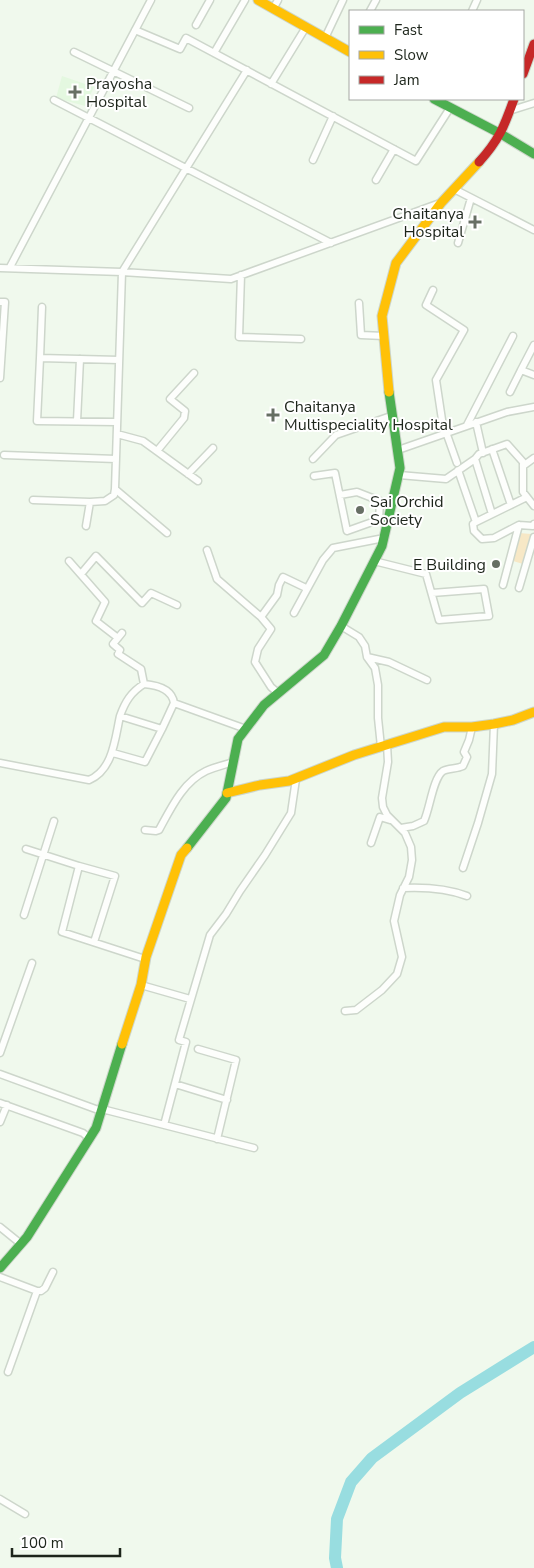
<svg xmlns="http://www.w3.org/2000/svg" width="534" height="1568" viewBox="0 0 534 1568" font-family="'Nunito Sans',sans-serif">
  <rect width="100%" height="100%" fill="#f0f9ed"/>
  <path fill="#e4f8e0" d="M62,76L94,87L85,106L56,98Z"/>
  <path fill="#f7e8c6" d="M519,533L531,534L523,564L513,561Z"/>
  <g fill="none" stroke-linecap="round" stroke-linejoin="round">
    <path stroke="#98dde0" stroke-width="12" d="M337,1568L335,1558L337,1519L351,1482L372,1458L460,1393L534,1347"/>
    <g stroke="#cdd6cb" stroke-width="9">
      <path id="street" d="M273,9L278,0
        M370,11L376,0
        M472,11L477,0
        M196,25L210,0
        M135,30L180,49L186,38L416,161L450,108
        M325,38L343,0
        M74,52L189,108
        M214,53L245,0
        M271,84L306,27
        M54,100L331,243
        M509,111L534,103
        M313,160L333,116
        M376,180L394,149
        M454,189L534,230
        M458,243L471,198
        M10,267L151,0
        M0,268L122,272L231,279L440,203
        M241,275L239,337L301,339
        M433,290L426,305L464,330L436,380L444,433
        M0,302H5L0,378
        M359,303L361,335L384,336
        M40,358L42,307
        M521,370L534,345
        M510,392L521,370L534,375
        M77,421L80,359
        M117,422L37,421L40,358L119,360
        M476,422L483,453
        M467,425L513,336
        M446,432L457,463
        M117,434L143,441L198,481
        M492,449L511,505
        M398,450L507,412L534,407
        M157,451L184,418L185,411L170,399L194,373
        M4,455L116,459
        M313,459L336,435L391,416
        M475,459L492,514
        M523,466L534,458
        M458,470L476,522
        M188,474L213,448
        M399,475L446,479L475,459L479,454L507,444L523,462V492L534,506
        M314,476L335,473L347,531L389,516
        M340,495L357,492L380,501L379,520
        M527,497L476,522L473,524L474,531L482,539L494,538L519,525L533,526L534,524
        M33,500L90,502
        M86,526L90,502L105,501L114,495L115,489
        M167,533L115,489L122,272L247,70
        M207,550L217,579L261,617L277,595L279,585L283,577L306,588
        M69,561L105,602L96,621L118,638
        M374,561L426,574L439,620L489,616L484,589L432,593
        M81,574L96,556L142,603L151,593L177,605
        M503,585L519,525
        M519,588L534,537
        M294,613L323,560L333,548L384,538
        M261,617L271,629L258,649L255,662L271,687L278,693
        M341,626L359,637L365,646L367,657L375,668L378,685V718L381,747
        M122,633L113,644L120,650L118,654L141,669L144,684
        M367,657L389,662L427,680
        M120,716C125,702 131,692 144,684C156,685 172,689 174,703
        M113,753L145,762L162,729
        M0,763L89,780C113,770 115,739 120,716L162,729L174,703L246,729
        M401,828L413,826L424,821C430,808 433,778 443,771C449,768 457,769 463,766L467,757L464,752L469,740L472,727
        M145,830L156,831L159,830C171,808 183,782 206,771C215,767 224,765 233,762
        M371,843L380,817L390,820
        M26,849L79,866L62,932L145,959
        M79,866L115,876L94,942
        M463,868L478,823L492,774L494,724
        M403,888C425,887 446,888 467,896
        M24,915L54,821
        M141,985L190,999
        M345,1011L356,1010L382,990L397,974L402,957L394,921L400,895L409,877L412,860L411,847L405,833L387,815L383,807L382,798L388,762L387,745
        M198,1049L236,1060L217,1139
        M0,1053L32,963
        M0,1074L101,1111
        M175,1084L227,1100
        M0,1103L83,1133L90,1139
        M102,1109L254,1148
        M0,1122L7,1105
        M164,1125L186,1042L179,1040L210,935L226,914L240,891L265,855L291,813L296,779
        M0,1227L21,1244
        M0,1277L37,1291L8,1372
        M37,1291H41L45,1288L53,1272
        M0,1499L25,1514"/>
    </g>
    <g stroke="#cdd6cb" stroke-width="11">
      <path id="fast" d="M434,99L501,134L534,154
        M187,848L226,798L238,739L264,705L324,655L341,626L382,546L400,468L389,392
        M0,1268L27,1237L96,1128L122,1044"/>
    </g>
    <g stroke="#cdd6cb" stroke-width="11">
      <path id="slow" d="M258,0L350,52
        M389,392L382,316L396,263L441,203L479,162
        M227,793L260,785L289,781L354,755L444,727H472L494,724L513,720L534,712
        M122,1044L141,985L146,957L181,855L187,848"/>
    </g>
    <g stroke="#cdd6cb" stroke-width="11">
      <path id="jam" d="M523,74L534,44
        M479,162C499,140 504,127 514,99"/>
    </g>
    <use href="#street" stroke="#fdfefc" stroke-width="6"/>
    <use href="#fast" stroke="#4caf50" stroke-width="9"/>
    <use href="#slow" stroke="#ffc107" stroke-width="9"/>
    <use href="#jam" stroke="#c62828" stroke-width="9"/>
  </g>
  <g fill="#676f64" stroke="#fff" stroke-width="2">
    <path d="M72.5 84.5h5v5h5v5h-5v5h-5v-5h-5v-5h5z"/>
    <path d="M472.5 214.5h5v5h5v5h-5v5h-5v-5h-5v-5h5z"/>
    <path d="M270.5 407.5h5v5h5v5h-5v5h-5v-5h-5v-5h5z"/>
    <circle cx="360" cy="510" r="5"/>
    <circle cx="496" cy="564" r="5"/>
  </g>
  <g text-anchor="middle" stroke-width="4" stroke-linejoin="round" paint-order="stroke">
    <g font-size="16" fill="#1d251b" stroke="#fff" text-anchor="start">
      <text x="86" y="89">Prayosha<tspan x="86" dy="18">Hospital</tspan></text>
      <text x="464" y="219" text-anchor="end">Chaitanya<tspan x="464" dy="18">Hospital</tspan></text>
      <text x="284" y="412">Chaitanya<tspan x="284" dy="18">Multispeciality Hospital</tspan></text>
      <text x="370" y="507">Sai Orchid<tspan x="370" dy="18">Society</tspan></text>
      <text x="486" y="570" text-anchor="end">E Building</text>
    </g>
  </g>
  <rect x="349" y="10" width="175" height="90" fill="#ffffff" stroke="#a5a8a4"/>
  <rect x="359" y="26" width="25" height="8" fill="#4caf50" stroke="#a5a8a4"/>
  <text x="394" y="35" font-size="15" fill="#1d251b">Fast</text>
  <rect x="359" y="51" width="25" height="8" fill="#ffc107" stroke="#a5a8a4"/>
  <text x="394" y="60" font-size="15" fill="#1d251b">Slow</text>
  <rect x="359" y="76" width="25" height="8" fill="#c62828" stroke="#a5a8a4"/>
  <text x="394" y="85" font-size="15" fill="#1d251b">Jam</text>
  <path d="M12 1548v8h108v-8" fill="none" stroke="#1d251b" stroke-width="2.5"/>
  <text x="20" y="1548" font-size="15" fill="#1d251b" stroke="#ffffff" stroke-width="4" paint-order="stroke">100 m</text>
</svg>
